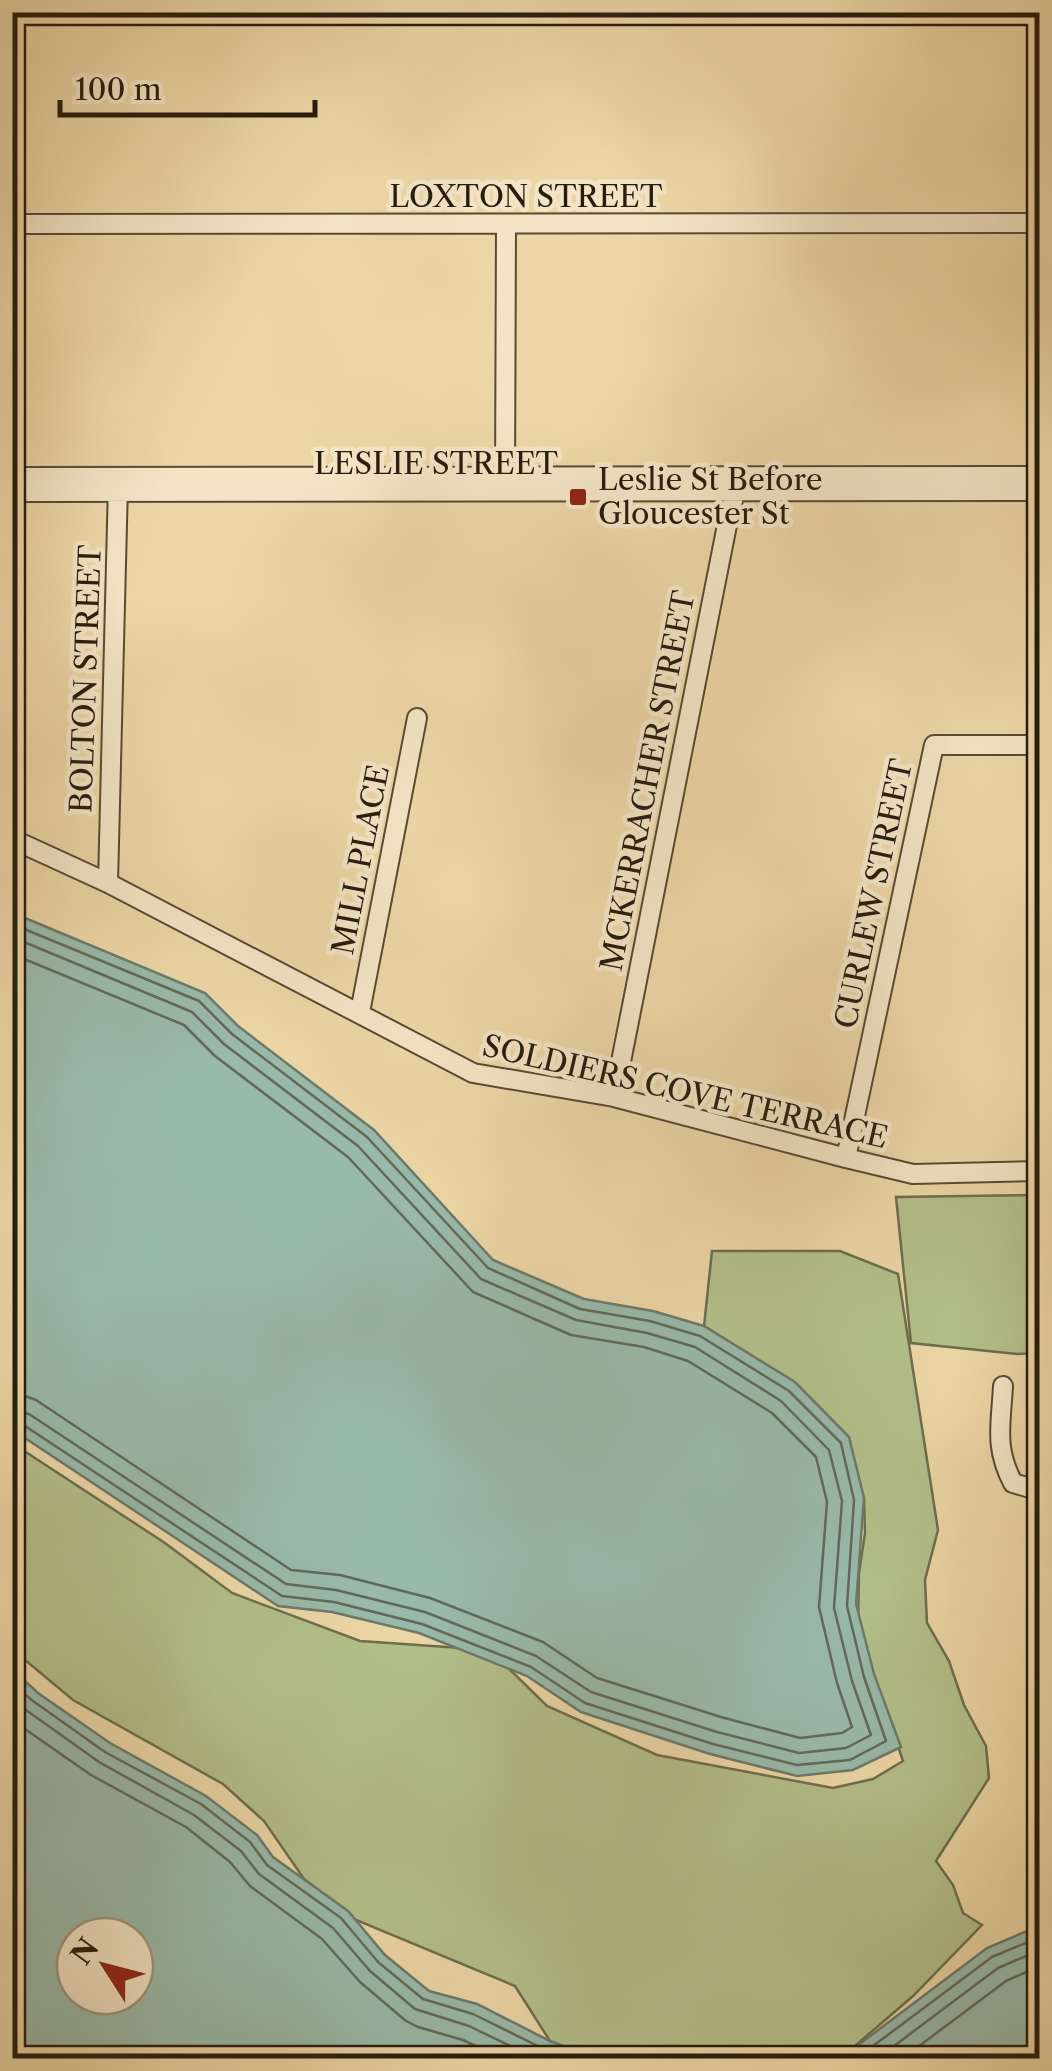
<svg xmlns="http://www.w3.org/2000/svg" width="1052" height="2071" viewBox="0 0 1052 2071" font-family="'Libre Caslon Text',serif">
  <rect width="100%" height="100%" fill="#ecd6a6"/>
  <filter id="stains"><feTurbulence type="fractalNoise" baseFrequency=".002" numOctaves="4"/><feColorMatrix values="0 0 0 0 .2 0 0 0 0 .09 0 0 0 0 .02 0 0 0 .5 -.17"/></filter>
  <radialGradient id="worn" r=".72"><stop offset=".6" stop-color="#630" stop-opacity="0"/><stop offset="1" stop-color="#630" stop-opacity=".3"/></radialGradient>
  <path fill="#b3bf8a" stroke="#6d6e4c" stroke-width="2.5" d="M1039,1195V1353L1017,1354L911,1343L896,1197Z
    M712,1251H840L898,1274L938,1530L925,1580L927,1623L949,1661L964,1705L986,1746L989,1778L936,1861L953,1885L963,1913L982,1925L913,1996L841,2058H570L550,2041L515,1986L356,1920L304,1879L264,1821L223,1784L73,1700L13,1650L12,1443L165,1543L232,1593L360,1641L490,1650L547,1706L657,1755L833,1788L873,1779L903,1761L858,1628L859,1573L865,1533L864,1498L777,1372L704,1326Z"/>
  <path fill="#99b9a9" stroke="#6b7a6b" stroke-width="2.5" fill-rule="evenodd" d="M13,913L205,993L238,1026L374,1130L493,1260L584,1299L653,1311L704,1326L795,1382L849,1437L864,1498L856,1604L874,1674L901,1747L853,1770L797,1776L710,1754L581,1712L527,1676L419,1633L332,1612L278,1606L13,1430Z
    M13,1670L38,1693L110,1743L206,1796L257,1835L273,1857L348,1911L385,1955L429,1991L477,2004L550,2041L591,2056L592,2058H13ZM75,1936H135V1996H75Z
    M1039,1926V2058H841L987,1948Z"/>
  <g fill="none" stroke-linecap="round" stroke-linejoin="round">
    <path stroke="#606a5c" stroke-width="2.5" d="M12,924L199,1001L232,1034L367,1137L488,1268L580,1309L650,1321L700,1336L789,1391L841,1443L854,1500L847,1606L864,1677L886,1741L850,1760L797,1765L713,1744L585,1703L531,1667L422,1624L334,1602L282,1596L22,1424L12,1422
      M12,937L192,1012L224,1044L358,1146L481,1279L576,1320L647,1333L695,1347L781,1401L829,1450L842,1501L834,1608L852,1681L871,1735L846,1748L799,1753L717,1732L591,1692L536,1656L425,1612L336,1590L286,1584L29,1414L12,1410
      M12,954L184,1025L215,1056L348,1157L473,1292L571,1335L644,1347L688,1361L772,1413L816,1457L827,1502L819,1607L837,1683L852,1727L842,1733L800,1738L721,1717L597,1678L543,1642L430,1598L340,1575L291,1570L36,1400L25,1396L12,1395
      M12,1684L33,1701L105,1752L201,1804L250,1842L267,1865L341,1918L378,1962L423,1999L473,2014L546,2050L569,2058
      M12,1700L99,1762L194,1815L241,1851L259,1874L333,1928L370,1971L415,2009L469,2026L535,2058
      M12,1720L91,1775L186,1827L230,1862L250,1886L322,1939L360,1982L406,2021L418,2027L463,2040L501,2058
      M857,2058L992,1957L1040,1937
      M878,2058L998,1968L1040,1950
      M903,2058L1006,1981L1040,1966"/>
    <g stroke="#584a34" stroke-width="22">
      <path id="minor" d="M12,224L1040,223
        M12,477L1040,476
        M505,486L506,225
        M12,492L1040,491
        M12,839L108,883L473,1073L614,1097L846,1158L913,1174L1040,1171
        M108,883L118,484
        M360,1012L417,718
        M614,1097L728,520L738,481
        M846,1158L934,745H1040
        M1003,1386C1001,1425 994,1447 1013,1483L1040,1491
        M1038,1638L1040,1639
        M1039,1822H1040"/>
    </g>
    <use href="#minor" stroke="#f3e4c5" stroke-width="18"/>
  </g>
  <rect fill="#8f2418" stroke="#f3e4c5" stroke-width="4" x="568" y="487" width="20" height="20" rx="5"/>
  <g text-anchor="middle" stroke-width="9" stroke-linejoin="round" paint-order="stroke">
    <g font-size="30" fill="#271c0e" stroke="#f3e4c5">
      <text x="526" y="207">LOXTON STREET</text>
      <text x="436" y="474">LESLIE STREET</text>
      <text transform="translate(86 679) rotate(-88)" y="10">BOLTON STREET</text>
      <text transform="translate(648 781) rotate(-79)" y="10">MCKERRACHER STREET</text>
      <text transform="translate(361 860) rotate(-79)" y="10">MILL PLACE</text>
      <text transform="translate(874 894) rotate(-78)" y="10">CURLEW STREET</text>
      <text transform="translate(685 1092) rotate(13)" y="10">SOLDIERS COVE TERRACE</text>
    </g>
    <g font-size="30" fill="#271c0e" stroke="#f3e4c5" text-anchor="start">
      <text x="598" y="490">Leslie St Before<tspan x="598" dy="34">Gloucester St</tspan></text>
    </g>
  </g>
  <rect width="1052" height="2071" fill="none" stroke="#ecd6a6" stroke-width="50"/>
  <rect x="15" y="15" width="1022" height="2041" fill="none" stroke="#271c0e" stroke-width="5"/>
  <rect x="25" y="25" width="1002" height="2021" fill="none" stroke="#271c0e" stroke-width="2.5"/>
  <g transform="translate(105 1966) rotate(306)"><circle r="48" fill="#f3e4c5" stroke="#a1947c" stroke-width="2.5"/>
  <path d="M0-8L18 38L0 25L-18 38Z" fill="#8f2418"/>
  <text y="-15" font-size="28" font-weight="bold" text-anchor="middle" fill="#271c0e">N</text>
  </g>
  <path d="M60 100v15h255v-15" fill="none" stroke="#271c0e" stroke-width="5"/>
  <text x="75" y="100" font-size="30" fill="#271c0e" stroke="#f3e4c5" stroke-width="8" paint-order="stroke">100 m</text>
  <rect width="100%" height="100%" filter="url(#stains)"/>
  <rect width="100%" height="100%" fill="url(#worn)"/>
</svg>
